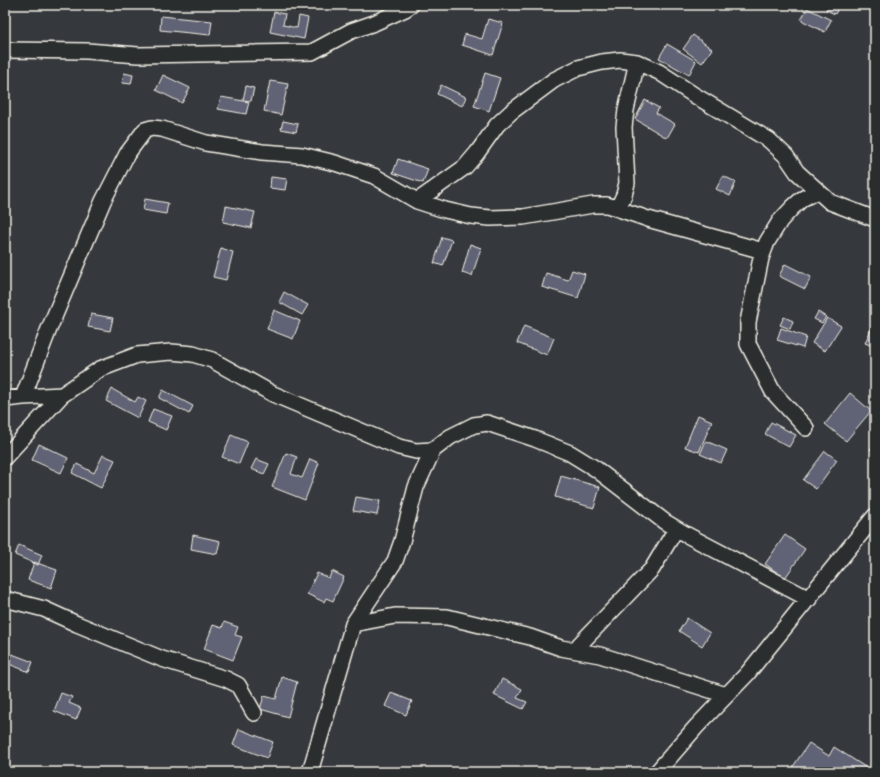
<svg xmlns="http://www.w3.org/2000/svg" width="880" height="777" viewBox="0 0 880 777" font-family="Caveat,sans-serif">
  <rect width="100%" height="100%" fill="#35383c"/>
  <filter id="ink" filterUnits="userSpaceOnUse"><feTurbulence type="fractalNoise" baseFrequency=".025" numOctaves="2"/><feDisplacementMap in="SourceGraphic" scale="8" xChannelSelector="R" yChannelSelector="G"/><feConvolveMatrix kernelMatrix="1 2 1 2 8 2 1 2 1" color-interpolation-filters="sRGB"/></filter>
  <g filter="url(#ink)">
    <path fill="#616375" stroke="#f4f1e8" d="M828,5H840L835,14L826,10Z
      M807,8L831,20L825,32L801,20Z
      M274,12L285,14L283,25L297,28L299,16L308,18L304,39L270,32Z
      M161,16L212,21L210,35L160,30Z
      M488,19L503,23L493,55L462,45L465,34L482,39Z
      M693,35L712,49L702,63L683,49Z
      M667,44L696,61L689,75L659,58Z
      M124,73L133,75L131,84L122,83Z
      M485,73L500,78L489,111L474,106Z
      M163,75L190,88L182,103L156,90Z
      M270,81L288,84L281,115L264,111Z
      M441,85L466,97L462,106L437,94Z
      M246,86L254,88L251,101L243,100Z
      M221,97L249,102L246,114L218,109Z
      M645,100L659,108L656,113L675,124L667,138L635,119Z
      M283,121L298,124L296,132L281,129Z
      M398,159L428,169L423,183L393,173Z
      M723,176L736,182L730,196L716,189Z
      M271,177L287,179L285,190L270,188Z
      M145,199L168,203L166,214L143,210Z
      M226,206L255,212L251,228L223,222Z
      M442,237L452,240L443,266L434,263Z
      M470,244L481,248L472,276L462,273Z
      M221,248L233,252L226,280L213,277Z
      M785,264L811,277L805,289L779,276Z
      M572,270L585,274L578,298L542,287L546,273L568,280Z
      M284,292L308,305L302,315L279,302Z
      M274,310L300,321L293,339L267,329Z
      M818,312L826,317L822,323L814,319Z
      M91,314L113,318L110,331L88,327Z
      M784,317L793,321L790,329L780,325Z
      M827,318L841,326L825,351L812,343Z
      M875,320V347L865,343Z
      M524,326L554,338L547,355L517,343Z
      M781,328L806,337L803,348L777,340Z
      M112,389L135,402L138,397L146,401L138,418L106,401Z
      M163,390L193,406L189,414L159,398Z
      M850,393L871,411L846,441L825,424Z
      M153,409L172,416L166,430L148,422Z
      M698,415L712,421L699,452L685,447Z
      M771,422L796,435L789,447L765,434Z
      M231,435L248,442L239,464L222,457Z
      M706,441L727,450L721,463L700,454Z
      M39,444L68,458L61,473L32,460Z
      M875,444V453L870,449Z
      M825,451L837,460L816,489L803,480Z
      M286,453L297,457L291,474L302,478L310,459L319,463L305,500L272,487Z
      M103,455L115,460L101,488L72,473L77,464L94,473Z
      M256,459L269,464L264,474L251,469Z
      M561,476L600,487L594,508L555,497Z
      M356,497L380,501L377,515L353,511Z
      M193,535L220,541L217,554L191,549Z
      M785,535L805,549L785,578L765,564Z
      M19,545L42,555L38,565L15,555Z
      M34,562L57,570L51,588L28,580Z
      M332,571L344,577L333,601L326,598L324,602L307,594L317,573L329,578Z
      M687,618L710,633L702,646L679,631Z
      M224,622L238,627L235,635L242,637L233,660L204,649L213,625L222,628Z
      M12,654L33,662L29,672L9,664Z
      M282,677L297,682L288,717L260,709L264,696L276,699Z
      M502,679L522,689L517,698L527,702L523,709L494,695Z
      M61,693L72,697L69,703L81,708L76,720L54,711Z
      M391,693L412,701L406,715L385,706Z
      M239,729L273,742L267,758L233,745Z
      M809,743L829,756L834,747L873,772H791L790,771Z"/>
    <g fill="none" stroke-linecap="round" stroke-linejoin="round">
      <g stroke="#f4f1e8" stroke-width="18">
        <path id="minor" d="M5,50L87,51L138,55L312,52L351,31L374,23L405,9L411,5
          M417,201L465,167L477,153L497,125L511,112L554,80L578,68L602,62L620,60L637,62L659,72L694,95L769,140L786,156L797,172L830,202L875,219
          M618,208L624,195L627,183L624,127L626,110L637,62
          M23,397L49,329L103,201L127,154L145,130L152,128L162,129L206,143L262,152L302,155L335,163L374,176L417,201L445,210L471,216L490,218L523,217L593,205H607L648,219L763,251
          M5,399L23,397L62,395
          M806,428L773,392L748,344V322L761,258L767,242L780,221L792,208L802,199L817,191
          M5,457L62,395L100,369L137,355L171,352L193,354L212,360L273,394L399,447L416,451L433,450L450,437L474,425L487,423L535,439L570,453L596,469L665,522L687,535L809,599
          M5,599L44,609L77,624L162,659L226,679L238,685L254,713
          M353,624L395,616L447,617L530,637L561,648L600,655L726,695
          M579,645L652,569L676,529
          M310,772L353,624L395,561L402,541L416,487L433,450
          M657,772L696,727L747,674L875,516"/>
      </g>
      <use href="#minor" stroke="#2a2d2e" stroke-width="15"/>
    </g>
  </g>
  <rect width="880" height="777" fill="none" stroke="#2a2d2e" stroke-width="20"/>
  <rect x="10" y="10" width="860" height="757" fill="none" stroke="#f4f1e8" stroke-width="1.5" filter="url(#ink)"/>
</svg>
